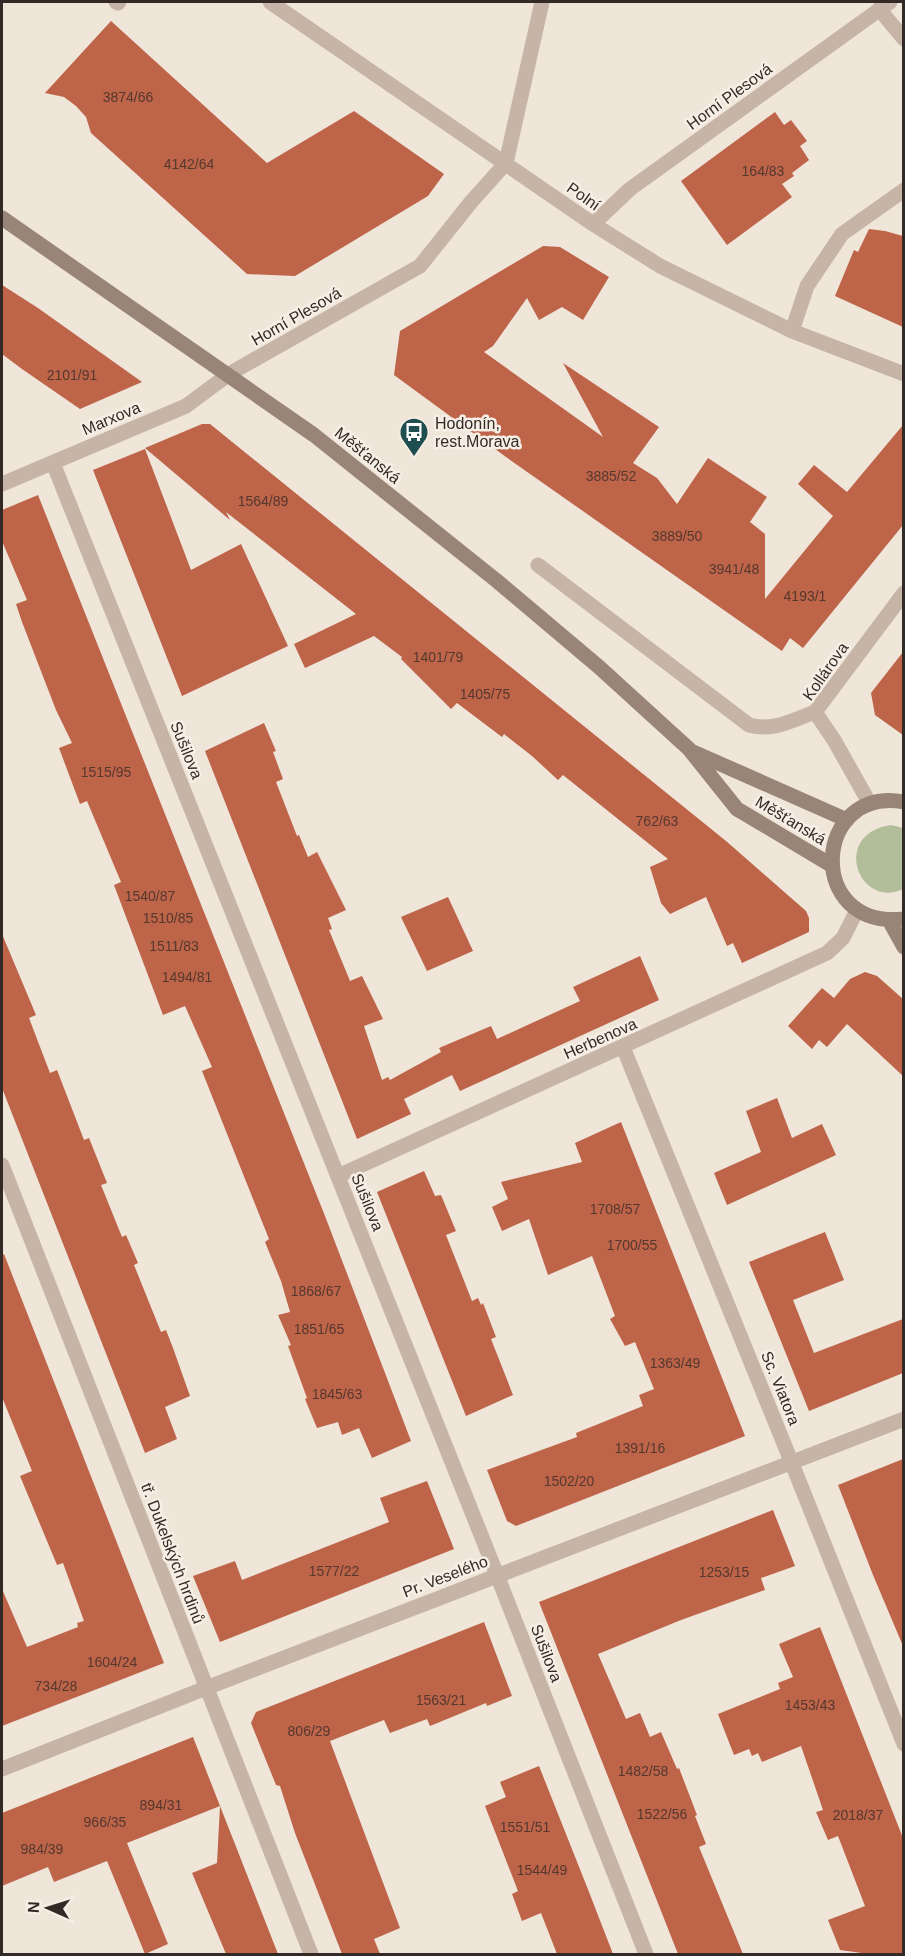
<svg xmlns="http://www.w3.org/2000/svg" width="905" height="1956" viewBox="0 0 905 1956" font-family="Arial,sans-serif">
  <rect width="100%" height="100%" fill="#efe5d9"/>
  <path fill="#b2bd9a" d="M891,825L903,828V889C859,910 830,834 891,825Z"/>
  <path fill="#bd6449" d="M111,21L267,163L354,111L444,174L428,196L295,276L247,274L91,133L86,117L76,106L64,97L45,93Z
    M775,112L784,125L791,120L807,141L800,146L809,160L792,173L794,176L782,184L792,197L727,245L681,181Z
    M869,229L885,231L903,236V327L835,296L854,250L858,252Z
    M543,246L560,247L609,277L583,320L562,307L539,320L527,298L493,346L484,352L603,437L563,363L659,427L633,463L657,478L677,504L708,458L767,497L750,522L765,534V599L833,516L798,484L814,465L847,492L903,425V525L803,648L790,638L782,651L506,457L394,375L400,331Z
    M2,285L38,308L142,382L80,409L22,369L2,354Z
    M202,424H210L726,841L806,911L809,918V932L742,963L733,943L727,946L706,897L670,914L661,903L650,867L668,859L563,775L558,780L532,756L504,734L502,737L457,703L451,709L401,659L402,657L374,636L305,668L294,644L356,614L226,512L230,520L145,448Z
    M145,449L191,570L241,544L288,646L182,696L93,470Z
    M38,495L325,1216L411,1441L372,1458L359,1428L342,1435L338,1422L317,1428L305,1399L307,1398L288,1346L291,1345L278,1315L290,1312L281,1281L265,1242L269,1239L202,1071L212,1067L185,1006L163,1015L114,885L121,882L87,801L80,804L59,748L72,743L56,710L22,622L16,604L27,600L2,541V510Z
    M903,652V735L875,715L871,693Z
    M264,723L276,751L273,752L283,779L276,782L297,836L299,835L308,857L317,852L346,910L328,918L332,929L329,930L350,981L362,976L383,1019L364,1026L382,1080L388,1077L390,1080L441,1052L439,1048L491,1026L497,1039L580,1001L573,987L640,956L659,1000L460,1091L452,1075L404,1099L411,1114L357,1139L205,751Z
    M448,897L473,951L427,971L401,917Z
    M2,934L36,1015L29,1018L50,1073L57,1070L84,1140L89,1138L107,1183L101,1185L122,1237L126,1235L138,1263L134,1265L161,1332L166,1330L173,1348L190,1396L165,1407L177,1439L145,1453L2,1088Z
    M865,972L877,976L903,999V1076L847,1024L827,1047L819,1040L812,1049L788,1026L822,988L834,998L850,979Z
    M777,1098L792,1138L822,1124L836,1155L727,1205L714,1173L761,1152L746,1111Z
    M621,1122L745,1436L516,1526L507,1521L487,1470L577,1437L576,1433L643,1406L639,1395L654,1389L635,1342L625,1346L610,1319L615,1316L592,1256L548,1275L529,1219L502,1231L492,1207L508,1199L501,1182L582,1162L575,1143Z
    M424,1171L435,1196L441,1195L456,1231L446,1235L472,1301L478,1298L481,1305L483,1303L496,1337L491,1339L513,1395L466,1416L377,1192Z
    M825,1232L844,1280L793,1300L814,1353L903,1319V1373L809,1411L749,1262Z
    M4,1254L164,1663L2,1726V1589L27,1647L78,1627L77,1623L84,1621L63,1563L57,1565L20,1476L32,1471L2,1397V1255Z
    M903,1459V1646L873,1575L838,1485Z
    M427,1481L454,1549L220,1642L193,1576L235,1561L242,1580L389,1522L380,1498Z
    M773,1510L795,1566L761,1578L765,1590L681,1620L598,1654L626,1719L640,1713L650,1737L661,1732L677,1769L679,1768L697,1815L695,1816L706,1844L699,1847L743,1954H678L539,1602Z
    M484,1622L512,1696L487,1706L486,1703L430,1726L427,1719L390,1733L384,1720L330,1741L400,1928L374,1939L380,1954H342L295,1833L280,1786L276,1785L251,1723L256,1712Z
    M820,1627L903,1838V1954H863L862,1953L840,1950L828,1920L865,1906L838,1836L828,1840L816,1812L823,1810L801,1746L762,1762L758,1753L752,1756L749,1749L734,1755L718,1714L780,1689L778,1683L793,1677L779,1644Z
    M193,1737L278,1954H226L192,1873L217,1863L220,1806L127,1843L168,1944L145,1954L107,1861L54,1882L48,1867L2,1886V1813Z
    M539,1766L589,1892L613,1954H557L541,1913L522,1921L512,1894L518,1891L485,1806L506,1797L500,1782Z"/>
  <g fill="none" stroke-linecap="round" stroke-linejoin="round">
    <path stroke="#c6b4a6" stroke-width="15" d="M116,2L118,3L119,2
      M270,2L593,224L660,266L792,331L904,374
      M879,9L904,39
      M593,224L630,189L890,2
      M792,331L807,286L842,234L904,190
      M53,463L497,1575L646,1954
      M2,484L186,406L229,374L420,266L471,202L506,163L542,2
      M538,565L749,725C772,732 793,720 815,712
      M815,712L904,593
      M815,712L834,740L870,804
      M623,1047L791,1461L904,1744
      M2,1165L311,1954
      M338,1176L827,953L843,938L857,910
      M2,1769L206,1688L904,1419"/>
    <path stroke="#998478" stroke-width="15" d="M2,218L314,435L497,581L599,667L689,749L737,809L831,865
      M691,751L847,820
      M904,802C813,785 804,930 904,919
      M889,920L904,947"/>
  </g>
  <defs>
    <g id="bus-pin" transform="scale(1.5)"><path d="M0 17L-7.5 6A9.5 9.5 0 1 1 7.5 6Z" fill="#1f4e51" stroke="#f7efe5"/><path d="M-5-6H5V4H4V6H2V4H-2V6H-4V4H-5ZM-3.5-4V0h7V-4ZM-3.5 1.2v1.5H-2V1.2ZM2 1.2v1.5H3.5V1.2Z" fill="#fff"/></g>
  </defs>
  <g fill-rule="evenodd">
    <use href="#bus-pin" x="414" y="432"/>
  </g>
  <g text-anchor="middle" stroke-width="5" stroke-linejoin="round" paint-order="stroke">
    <g font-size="14" fill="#56382f">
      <text x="128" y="102">3874/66</text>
      <text x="189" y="169">4142/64</text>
      <text x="763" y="176">164/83</text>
      <text x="72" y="380">2101/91</text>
      <text x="611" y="481">3885/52</text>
      <text x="263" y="506">1564/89</text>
      <text x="677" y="541">3889/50</text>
      <text x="734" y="574">3941/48</text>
      <text x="805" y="601">4193/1</text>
      <text x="438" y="662">1401/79</text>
      <text x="485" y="699">1405/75</text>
      <text x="106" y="777">1515/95</text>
      <text x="657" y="826">762/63</text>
      <text x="150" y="901">1540/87</text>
      <text x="168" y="923">1510/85</text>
      <text x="174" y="951">1511/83</text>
      <text x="187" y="982">1494/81</text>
      <text x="615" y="1214">1708/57</text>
      <text x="632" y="1250">1700/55</text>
      <text x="316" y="1296">1868/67</text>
      <text x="319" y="1334">1851/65</text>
      <text x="675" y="1368">1363/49</text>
      <text x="337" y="1399">1845/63</text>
      <text x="640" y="1453">1391/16</text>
      <text x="569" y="1486">1502/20</text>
      <text x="334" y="1576">1577/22</text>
      <text x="724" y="1577">1253/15</text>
      <text x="112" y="1667">1604/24</text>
      <text x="56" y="1691">734/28</text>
      <text x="441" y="1705">1563/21</text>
      <text x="810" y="1710">1453/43</text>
      <text x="309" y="1736">806/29</text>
      <text x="643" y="1776">1482/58</text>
      <text x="161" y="1810">894/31</text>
      <text x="662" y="1819">1522/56</text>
      <text x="858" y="1820">2018/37</text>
      <text x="105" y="1827">966/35</text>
      <text x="525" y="1832">1551/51</text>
      <text x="42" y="1854">984/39</text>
      <text x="542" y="1875">1544/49</text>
    </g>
    <g font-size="16" fill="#332a26" stroke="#f7efe5">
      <text transform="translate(729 96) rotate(-36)" y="6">Horní Plesová</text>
      <text transform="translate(584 196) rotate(35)" y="6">Polní</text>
      <text transform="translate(296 316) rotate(-30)" y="6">Horní Plesová</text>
      <text transform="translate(111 418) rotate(-23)" y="6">Marxova</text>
      <text transform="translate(368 455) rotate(39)" y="6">Měšťanská</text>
      <text transform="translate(825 671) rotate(-55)" y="6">Kollárova</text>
      <text transform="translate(187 750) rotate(68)" y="6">Sušilova</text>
      <text transform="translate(791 820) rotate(31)" y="6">Měšťanská</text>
      <text transform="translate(600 1038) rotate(-24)" y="6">Herbenova</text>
      <text transform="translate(368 1202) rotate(68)" y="6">Sušilova</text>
      <text transform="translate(781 1388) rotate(68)" y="6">Sc. Viatora</text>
      <text transform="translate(173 1553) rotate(69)" y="6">tř. Dukelských hrdinů</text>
      <text transform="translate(445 1576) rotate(-21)" y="6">Pr. Veselého</text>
      <text transform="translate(547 1653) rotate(69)" y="6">Sušilova</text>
    </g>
    <g font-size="16" fill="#332a26" stroke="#f7efe5" text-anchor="start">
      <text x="435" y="429">Hodonín,<tspan x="435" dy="18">rest.Morava</tspan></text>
    </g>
  </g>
  <rect width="905" height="1956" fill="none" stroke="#332a26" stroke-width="6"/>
  <g transform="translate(48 1908) rotate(273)" stroke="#f7efe5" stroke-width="4.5" paint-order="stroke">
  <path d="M0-4.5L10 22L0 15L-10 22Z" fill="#332a26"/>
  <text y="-9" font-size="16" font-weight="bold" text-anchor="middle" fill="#332a26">N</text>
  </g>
</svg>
